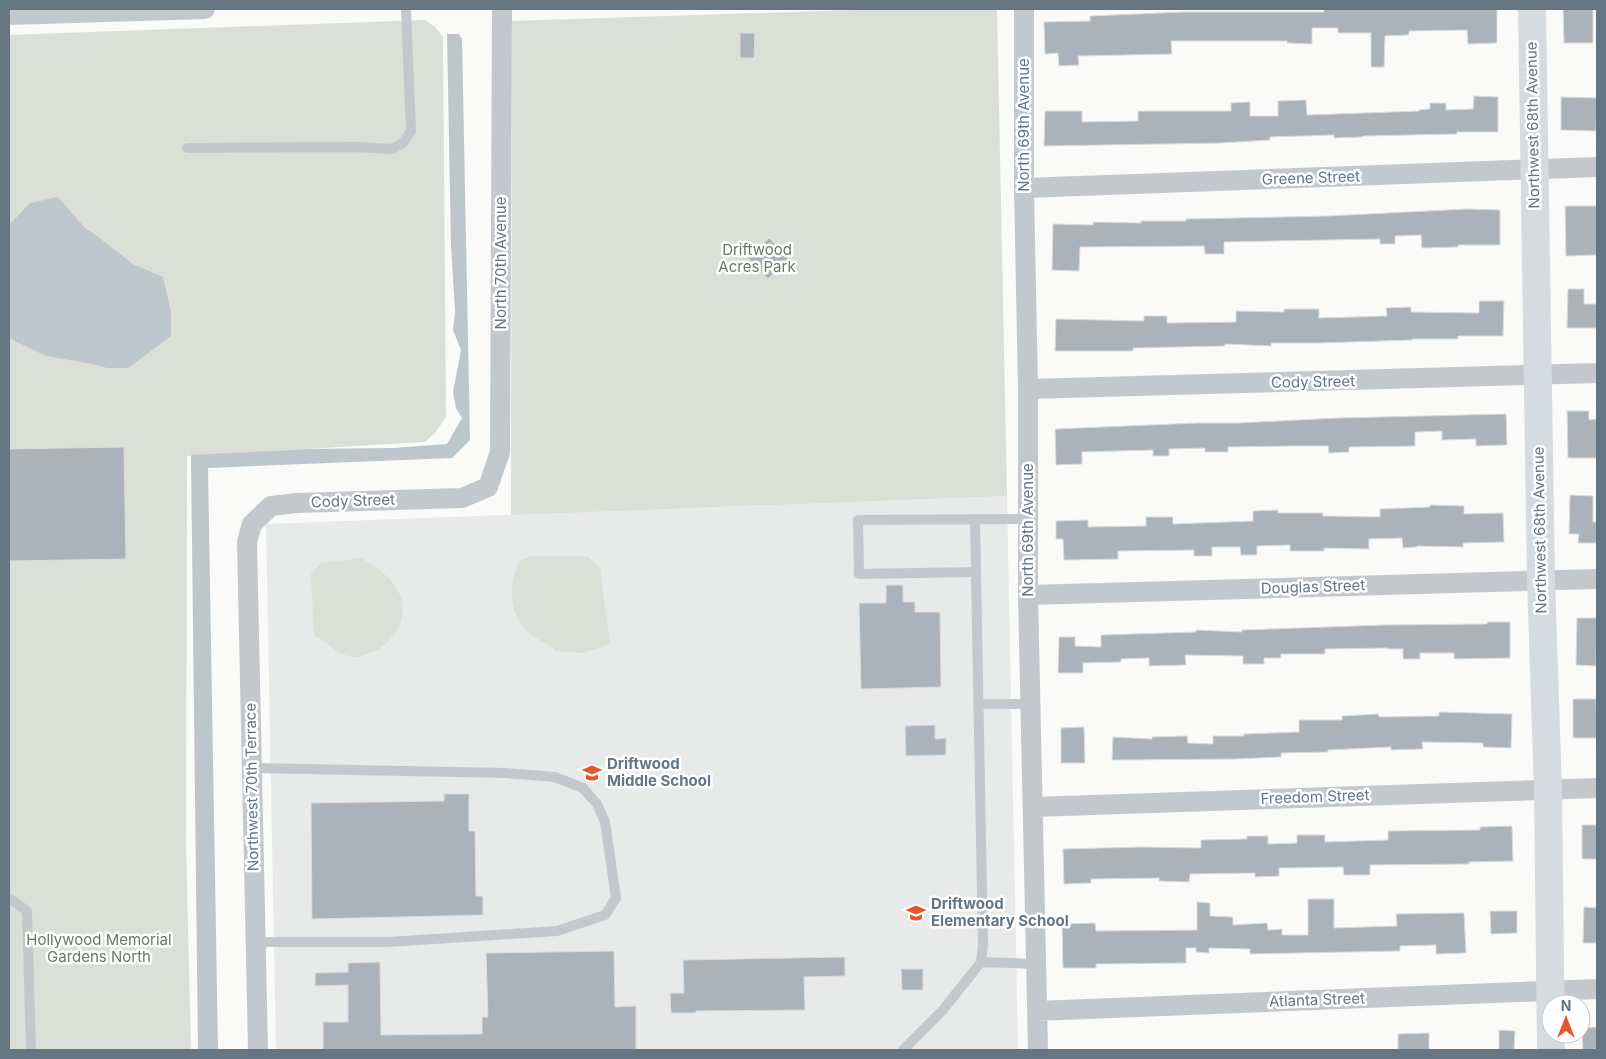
<svg xmlns="http://www.w3.org/2000/svg" width="1606" height="1059" viewBox="0 0 1606 1059" font-family="Inter,sans-serif">
  <rect width="100%" height="100%" fill="#fafaf8"/>
  <path fill="#e8e9e9" d="M1007,496L1018,1050H276L266,524Z"/>
  <path fill="#dadfd7" d="M884,9H997L1007,496L511,515L512,21Z
    M425,20L435,27L443,37L446,417L435,433L425,442L187,456L186,844L191,1050H9V35Z
    M531,556H587L600,568L610,644L583,653L556,651C549,643 539,641 530,634C507,615 509,585 519,561Z
    M362,558C377,568 392,577 400,595C410,619 392,646 369,653C364,655 359,657 354,657C335,655 330,642 314,636L311,574L321,563Z"/>
  <path fill="#bbc7cb" d="M447,34H459L462,39L470,440L452,458L208,468L218,1050H198L191,455L310,449L393,448L447,444L462,418L456,408L453,392L461,350L453,330L455,312L451,245Z
    M58,197L85,228L97,236L133,264L163,277L171,311V336L128,368H107L93,364L46,356L9,338V225L30,203Z"/>
  <path fill="#aab3b9" stroke="#dcdcda" d="M1324,9H1497V43L1468,44L1467,30L1409,31V35L1385,36L1384,67H1371V33H1338V28H1312V44L1287,43V41H1171L1172,54L1078,56L1079,65L1059,66L1058,53L1045,54L1044,22L1090,21V16L1184,12H1324Z
    M1563,9H1593V43H1564Z
    M740,33H755L754,58H740Z
    M1474,96L1498,97V132H1457V134L1363,136V137L1334,138V135L1270,137V140L1221,143L1044,146L1045,111H1082V122L1138,121V111H1231V103L1250,102V116H1278V101L1306,100L1307,115L1419,111V110L1430,109V103H1446V110L1473,109Z
    M1561,97L1597,98L1596,131L1561,130Z
    M1565,206H1597V255L1566,256Z
    M1467,209L1500,210V245H1458V247L1422,248L1421,235L1395,236V244H1380V239L1224,242V254H1205L1204,246L1080,247L1079,271L1052,270L1053,224L1093,225V222L1141,223V221H1186V219L1328,216Z
    M769,238L789,259L768,279L748,258Z
    M1568,289H1584V304H1597V328H1567Z
    M1479,301H1504L1503,336H1458V339H1412V340L1319,343H1271V346L1225,344V346L1133,348V351H1055L1056,319L1144,321V316H1167V323L1236,322V311L1284,312V309H1319V318L1387,316L1386,308L1411,307V312L1479,313Z
    M1567,411H1589V420L1597,419V458H1568Z
    M1506,414L1507,445L1476,446V439L1442,440V431L1415,432V446L1349,447V452L1329,453L1328,446H1292L1228,447V452H1205V448L1169,449V456H1153V450L1082,452V464L1056,465L1055,429L1197,423H1238L1338,418Z
    M124,447L126,559L9,561V449Z
    M1570,495L1593,496V522H1597V543H1578L1579,534H1569Z
    M1430,505L1464,506V514L1503,513L1504,542L1463,543V547L1417,546V547L1403,548L1402,538L1369,539V549L1324,548V551H1290V545L1257,546V555H1241L1240,547H1212V556H1194V550L1118,551V559L1064,560L1063,539H1056V521L1088,520V527L1146,526V517H1173V524L1253,521V511L1278,510V513H1323V516L1380,517V509L1430,507Z
    M886,585H903V602H915V612H940L941,687L861,689L859,603H886Z
    M1577,618H1597L1596,666L1576,665Z
    M1487,622H1510V658L1454,659V653H1420V659H1403V649H1388V648L1325,649V654H1281V658H1264V664H1243V656L1185,655L1186,665L1149,666V658L1121,659V662L1083,663V673H1058L1059,637H1075V646L1101,647V635L1196,632V630L1242,632V630L1383,625L1487,624Z
    M1573,699H1596L1597,738H1573Z
    M1439,712L1512,714L1511,748L1483,747V743L1422,742L1423,749L1391,750V747L1328,750V752L1281,753V757L1235,759L1112,760L1113,737L1152,739V737L1187,736L1188,743L1213,744V736H1244V734L1299,732V720H1342V716L1378,714L1379,717L1439,716Z
    M935,725V739L946,738V755L906,756L905,726Z
    M1084,727L1085,763H1061V728Z
    M444,794H469V831H475L476,896H483V915L312,919L311,803L444,801Z
    M1582,825H1597V859H1582Z
    M1512,826L1513,861L1469,862V864L1370,865V875H1344L1343,867L1279,868V876L1255,877V873L1190,874L1189,882L1159,881V878L1091,879V883L1064,884L1063,849L1141,847L1201,848V840L1247,839V836H1268V844L1297,843V835H1325V842L1388,840V831L1480,830V827Z
    M1308,899H1334V928L1397,926L1396,914L1464,913L1466,953L1436,954V945L1400,946V951L1250,954V949L1209,948V953L1196,952V948H1186V963L1096,964V968H1063L1062,924L1095,923L1096,931L1197,930V902L1210,903V916L1233,917V925L1267,923L1268,930L1282,929V935H1308Z
    M1584,907L1597,908V943H1583Z
    M1490,911H1517V933L1491,934Z
    M614,951L615,1007L636,1006V1050H323V1022H348V985L315,986V973L348,972V963L380,962L381,1035L482,1034V1017H488L486,953Z
    M845,957V976L804,977L805,1010L696,1011V1013H671L670,993H684L683,960Z
    M901,969H923V990H902Z
    M1597,1027V1049L1583,1050L1582,1028Z
    M1499,1030L1515,1031L1514,1050H1499Z
    M1429,1033V1050H1398V1034Z"/>
  <g fill="none" stroke-linecap="round" stroke-linejoin="round">
    <path stroke="#c3c8cc" stroke-width="10" d="M187,148L358,147L392,149L403,143L411,131L406,9
      M975,572L859,574L858,520L1028,519
      M978,704H1031
      M251,768L506,773L555,777L583,788L597,804L605,822L616,898L605,915L557,931L388,942H255
      M9,898L27,911L31,1050
      M981,962L1036,964
      M903,1050L942,1011L981,962L983,945L975,519"/>
    <path stroke="#c3c8cc" stroke-width="20" d="M1024,9V188L1028,389V595L1038,1050
      M9,15L205,9
      M1024,188L1597,167
      M1028,389L1597,373
      M1028,595L1597,579
      M1033,807L1597,788
      M1037,1011L1597,989
      M258,1050L247,542L252,524L271,506L297,503L462,498L488,487L500,452L502,9"/>
    <path stroke="#d6dbdf" stroke-width="28" d="M1532,9L1541,581L1548,790L1551,1050"/>
  </g>
  <defs>
    <g id="school-bare" transform="scale(1.5)"><path d="M0-5L7-2L0 1L-7-2ZM-4 1L0 2.5L4 1V4Q0 6-4 4Z" fill="#e4572e" stroke="#fff" stroke-width="2.5" paint-order="stroke"/></g>
  </defs>
  <g fill-rule="evenodd">
    <use href="#school-bare" x="592" y="773"/>
    <use href="#school-bare" x="916" y="913"/>
  </g>
  <g text-anchor="middle" stroke-width="5" stroke-linejoin="round" paint-order="stroke">
    <g font-size="15" fill="#657683" stroke="#fff">
      <text transform="translate(1024 125) rotate(-90)" y="5">North 69th Avenue</text>
      <text transform="translate(1533 125) rotate(-91)" y="5">Northwest 68th Avenue</text>
      <text transform="translate(1311 178) rotate(-2)" y="5">Greene Street</text>
      <text transform="translate(501 263) rotate(-90)" y="5">North 70th Avenue</text>
      <text transform="translate(1313 382) rotate(-1)" y="5">Cody Street</text>
      <text transform="translate(353 501) rotate(-2)" y="5">Cody Street</text>
      <text transform="translate(1028 530) rotate(-90)" y="5">North 69th Avenue</text>
      <text transform="translate(1540 530) rotate(-91)" y="5">Northwest 68th Avenue</text>
      <text transform="translate(1313 587) rotate(-2)" y="5">Douglas Street</text>
      <text transform="translate(252 787) rotate(-91)" y="5">Northwest 70th Terrace</text>
      <text transform="translate(1315 797) rotate(-2)" y="5">Freedom Street</text>
      <text transform="translate(1317 1000) rotate(-2)" y="5">Atlanta Street</text>
    </g>
    <g font-size="15" fill="#687a64" stroke="#fff">
      <text x="757" y="255">Driftwood<tspan x="757" dy="17">Acres Park</tspan></text>
      <text x="99" y="945">Hollywood Memorial<tspan x="99" dy="17">Gardens North</tspan></text>
    </g>
    <g font-size="15" font-weight="bold" fill="#657683" stroke="#fff" text-anchor="start">
      <text x="607" y="769">Driftwood<tspan x="607" dy="17">Middle School</tspan></text>
      <text x="931" y="909">Driftwood<tspan x="931" dy="17">Elementary School</tspan></text>
    </g>
  </g>
  <rect width="1606" height="1059" fill="none" stroke="#657683" stroke-width="20"/>
  <g transform="translate(1566 1019)"><circle r="24" fill="#ffffff" stroke="#c1c8cd"/>
  <path d="M0-4L9 19L0 12L-9 19Z" fill="#e4572e"/>
  <text y="-8" font-size="14" font-weight="bold" text-anchor="middle" fill="#657683">N</text>
  </g>
</svg>
